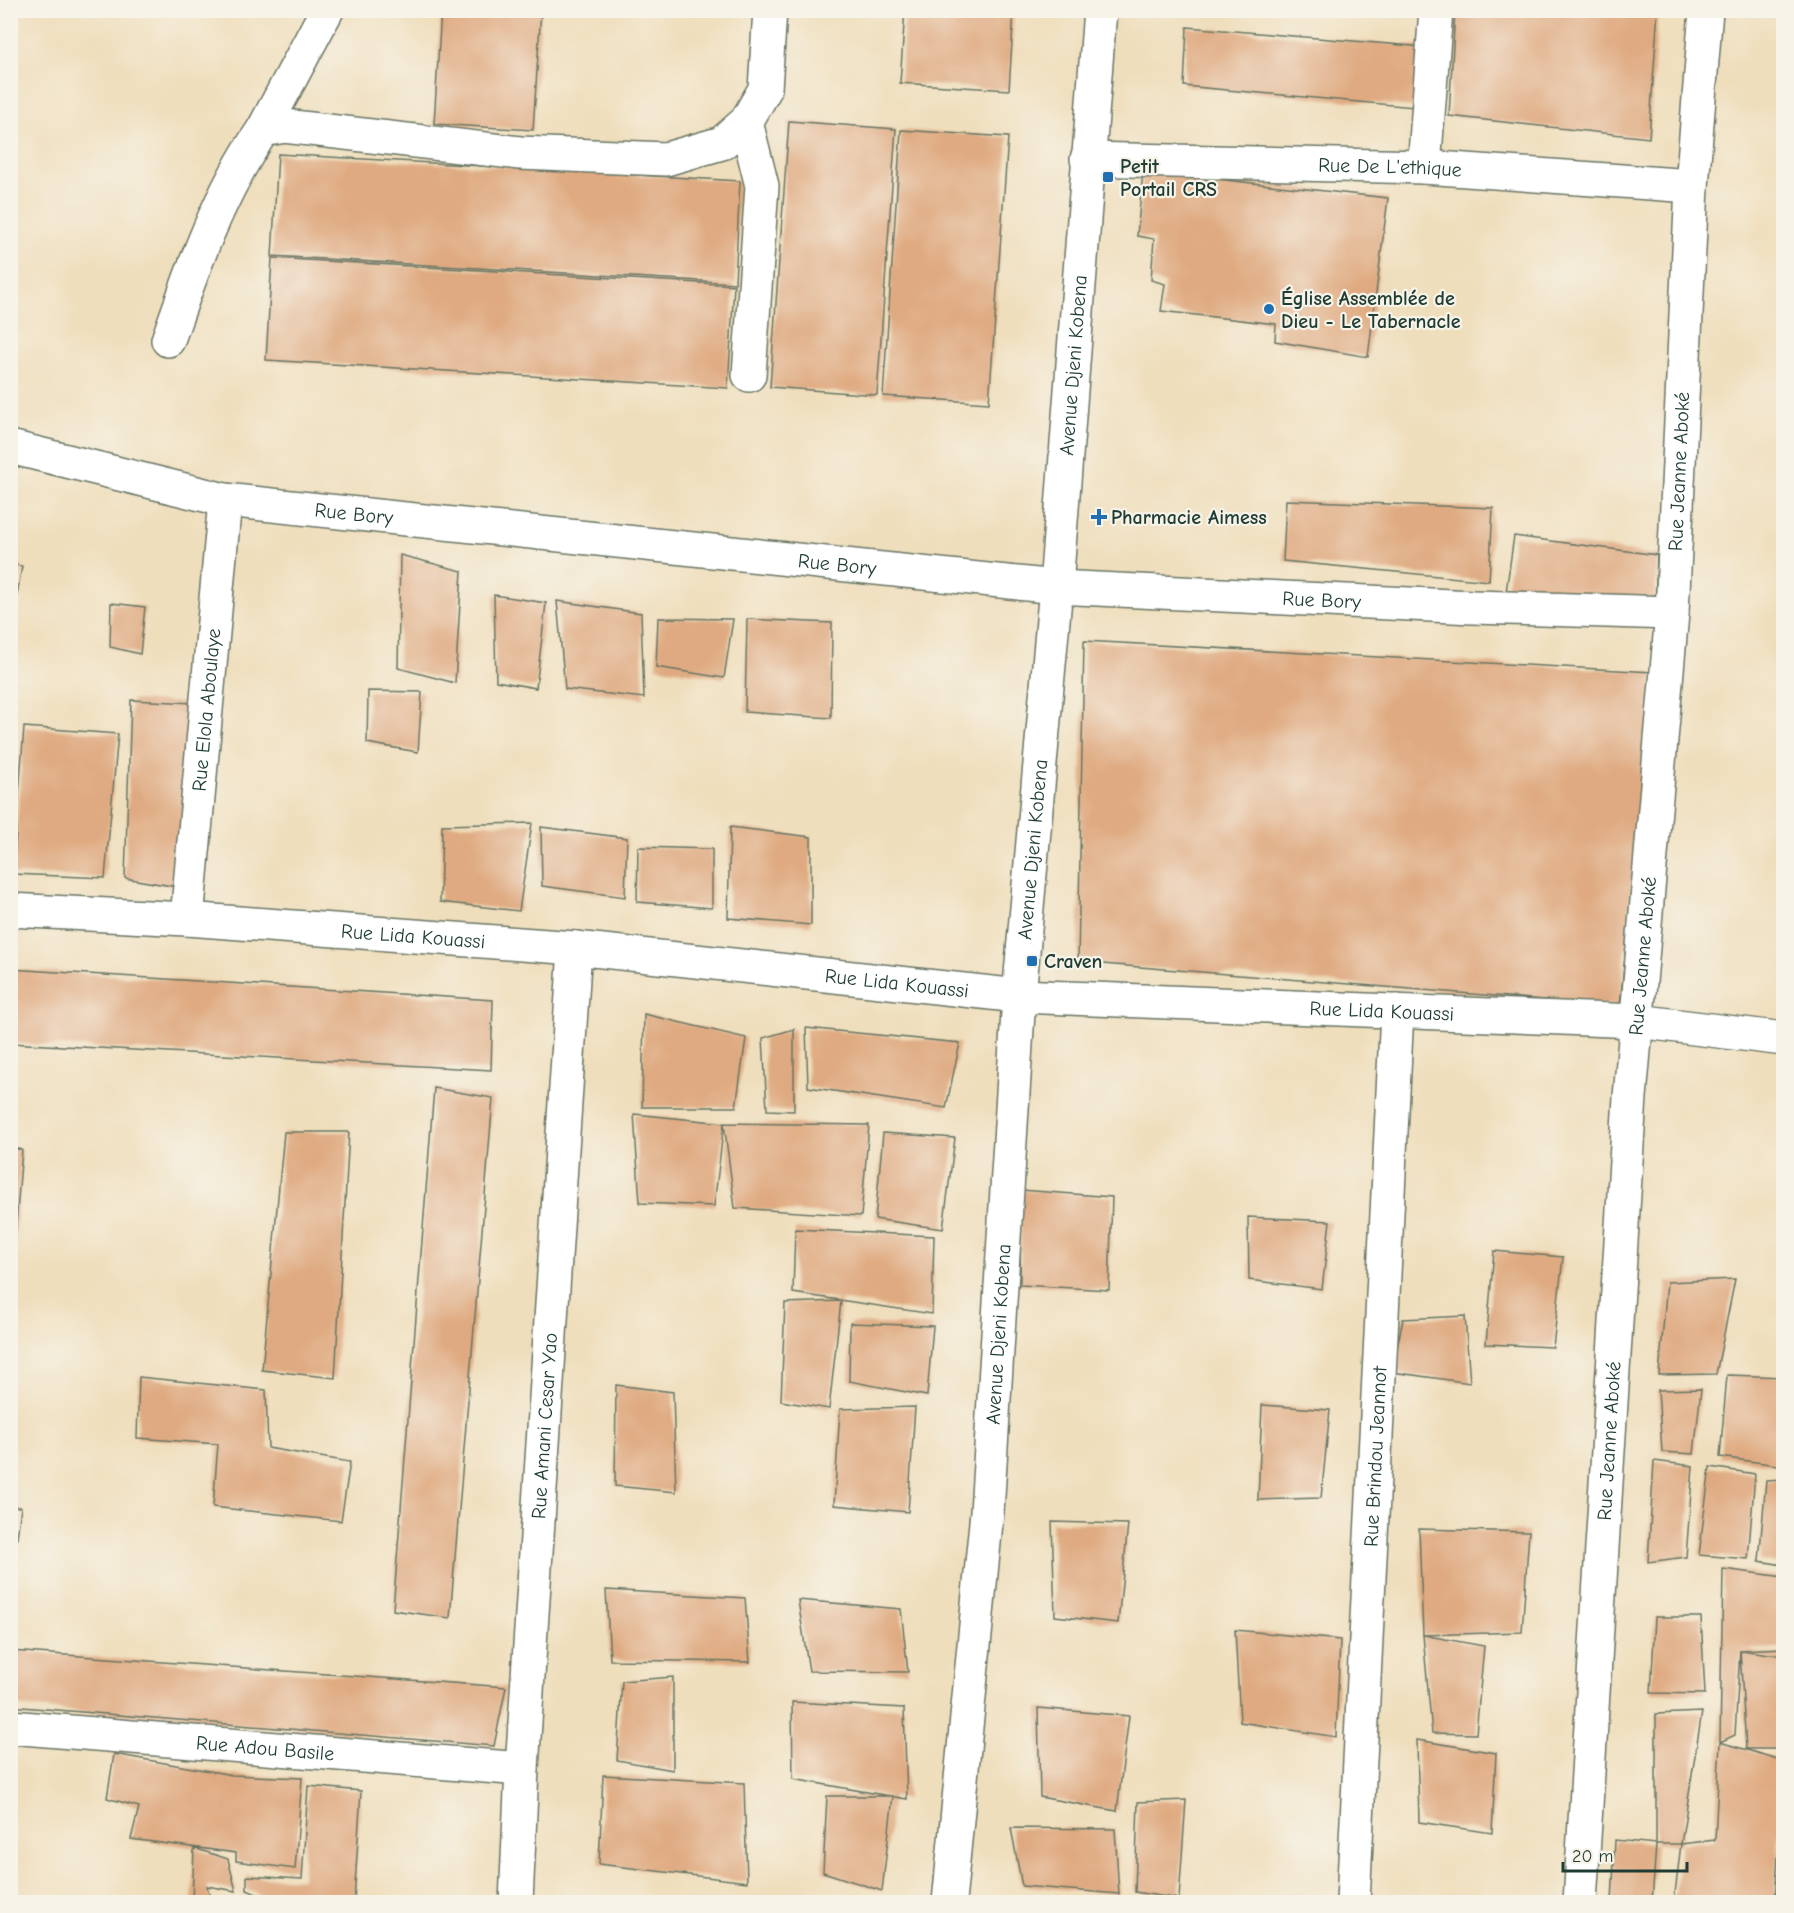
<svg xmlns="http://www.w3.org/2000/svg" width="1794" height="1913" viewBox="0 0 1794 1913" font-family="'Comic Neue',sans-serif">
  <rect width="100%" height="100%" fill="#f7f3e8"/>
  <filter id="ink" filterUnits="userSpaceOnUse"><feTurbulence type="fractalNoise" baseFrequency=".0167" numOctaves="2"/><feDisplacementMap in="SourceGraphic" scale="12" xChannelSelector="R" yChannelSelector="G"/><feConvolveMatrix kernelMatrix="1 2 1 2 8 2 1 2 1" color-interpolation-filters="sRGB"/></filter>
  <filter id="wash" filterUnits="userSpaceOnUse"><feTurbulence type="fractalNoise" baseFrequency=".008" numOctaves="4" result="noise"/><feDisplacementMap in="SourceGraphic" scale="24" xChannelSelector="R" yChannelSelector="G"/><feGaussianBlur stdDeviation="1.35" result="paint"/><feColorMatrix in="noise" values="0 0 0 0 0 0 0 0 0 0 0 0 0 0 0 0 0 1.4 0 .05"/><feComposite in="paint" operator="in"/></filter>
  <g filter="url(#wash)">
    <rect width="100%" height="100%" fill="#efdebc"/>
    <g id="blocks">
      <path fill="#dfaa81" d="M441,10H541L533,130L434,124Z
        M905,10H1014L1009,90L900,83Z
        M1455,10H1658L1649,138L1449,116Z
        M1187,27L1425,47V108L1184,86Z
        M789,121L896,129L877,395L770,387Z
        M901,130L1008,137L989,403L883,396Z
        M278,154L740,181L735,283L272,256Z
        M1143,171L1388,198L1368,357L1275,341L1276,324L1161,311L1165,284L1151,280L1154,239L1137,236Z
        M272,258L734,285L728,388L266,360Z
        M1286,500L1493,508L1489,581L1283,561Z
        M1514,536L1657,555L1655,612L1505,599Z
        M400,555L462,571L455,683L398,668Z
        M10,564L22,566L12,624H10Z
        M494,595L546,603L536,688L496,681Z
        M557,601L641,613L644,698L565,689Z
        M111,603L145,607L140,654L110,647Z
        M658,618L733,619L724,678L656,667Z
        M747,619L832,623L831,718L745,712Z
        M1084,641L1653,672L1620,1006L1078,962Z
        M368,691L422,692L418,752L367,743Z
        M131,700L194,703L178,887L125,878Z
        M24,727L118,734L105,878L13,874Z
        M532,823L519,911L440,902L442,825Z
        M541,827L627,838L625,897L542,886Z
        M730,827L811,837V925L728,918Z
        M638,847L712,849V908L637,902Z
        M10,969L493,1000L491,1070L10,1043Z
        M644,1014L746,1038L736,1107H642Z
        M806,1028L960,1043L946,1108L808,1087Z
        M794,1029V1111L767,1110L763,1038Z
        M434,1088L493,1098L450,1618L393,1610Z
        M634,1114L724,1123L714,1206L640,1203Z
        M724,1123L869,1125L861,1216L735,1208Z
        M284,1132H349L335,1378L262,1370Z
        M883,1133L955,1138L943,1229L875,1219Z
        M10,1147L22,1150L12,1275H10Z
        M1021,1190L1112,1197L1109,1290L1020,1285Z
        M1248,1217L1330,1221L1322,1289L1249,1280Z
        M795,1229L934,1236L932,1314L793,1293Z
        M1494,1251L1563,1257L1553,1347L1486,1344Z
        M1735,1279L1716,1374L1659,1375L1667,1282Z
        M841,1301L829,1409L781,1401L785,1303Z
        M1465,1316L1470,1383L1392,1372L1403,1319Z
        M850,1323L933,1326L927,1396L849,1381Z
        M1727,1375L1784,1377V1466L1720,1457Z
        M139,1377L266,1390L268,1448L350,1462L341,1521L213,1507L218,1444L137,1438Z
        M616,1385L673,1392L676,1492L615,1486Z
        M1701,1389L1694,1454L1662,1452L1658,1390Z
        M1262,1405L1330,1410L1321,1498L1258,1500Z
        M915,1407L908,1512L834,1505L840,1409Z
        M1654,1461L1693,1466L1686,1557L1648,1562Z
        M1710,1467L1755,1474L1748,1559L1699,1555Z
        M1784,1479V1565L1759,1561L1766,1480Z
        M10,1507H21L12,1577H10Z
        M1052,1522L1128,1524L1118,1623L1055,1616Z
        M1419,1529L1529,1532L1522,1632L1423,1635Z
        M1723,1569L1784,1577V1648L1740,1650L1735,1735L1720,1742Z
        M606,1590L745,1598L750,1662L610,1660Z
        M798,1600L901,1609L908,1672L809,1671Z
        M1655,1617H1701L1705,1694L1651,1693Z
        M1235,1630L1340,1640L1336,1737L1240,1722Z
        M1423,1635L1484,1646L1476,1734L1432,1733Z
        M1740,1650L1784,1656V1749H1746Z
        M10,1651L506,1687L494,1746L10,1706Z
        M673,1677V1770L617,1760L622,1681Z
        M792,1702L904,1708L907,1799L793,1779Z
        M1038,1708L1129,1716L1117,1811L1040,1797Z
        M1702,1712L1681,1844H1656L1652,1902H1612L1615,1840L1656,1844V1714Z
        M1417,1740L1496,1753L1492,1833L1419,1822Z
        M1720,1742L1784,1761L1775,1902H1674L1681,1844L1715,1840Z
        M114,1754L232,1775L302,1778L295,1869L236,1861V1853L131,1839L139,1807L107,1798Z
        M603,1775L744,1783L747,1882L599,1864Z
        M308,1786L361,1791L354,1902H266V1898L247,1890V1876L302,1879Z
        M827,1796H893L882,1891L823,1872Z
        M1186,1800L1179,1899L1135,1892L1138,1802Z
        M1011,1828L1115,1829L1119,1894L1022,1886Z
        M194,1848L228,1859L236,1891L207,1886L211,1902H192Z
        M741,1899L773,1901V1902H741Z"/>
    </g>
  </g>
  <g filter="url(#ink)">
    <use href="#blocks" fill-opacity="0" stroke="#687564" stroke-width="1.5"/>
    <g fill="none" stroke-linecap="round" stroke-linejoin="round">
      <g stroke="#687564" stroke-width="36">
        <g id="minor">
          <path d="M746,122L762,186L749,375"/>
          <path d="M263,130L327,10"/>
          <path id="s1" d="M1087,159L1424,167L1692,186"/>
          <path d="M1424,167L1436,10"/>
          <path d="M168,340C193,268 219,193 263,130L284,126L520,153L666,159L722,143L746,122L765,89L770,10"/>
          <path id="s2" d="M10,447L225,500L1056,587L1473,607L1672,613"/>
          <path id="s3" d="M10,910L187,919L575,948L1019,996L1637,1021L1784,1039"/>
          <path id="s4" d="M187,919L225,500"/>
          <path id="s5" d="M10,1727L522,1769"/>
          <path id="s6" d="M516,1902L522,1769L575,948"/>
          <path id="s7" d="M949,1902L987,1512L1019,996L1056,587L1100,10"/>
          <path id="s8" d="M1353,1902L1397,1011"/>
          <path id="s9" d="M1580,1902L1630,1097L1672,613L1692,186L1706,10"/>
        </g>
      </g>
      <use href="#minor" stroke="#fff" stroke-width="33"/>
    </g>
  </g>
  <g fill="#1f6fb2" stroke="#f7f3e8" stroke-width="2">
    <rect x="1102" y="171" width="12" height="12" rx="3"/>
    <circle cx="1269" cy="309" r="6"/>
    <path d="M1096 508h6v6h6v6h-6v6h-6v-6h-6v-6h6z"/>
    <rect x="1026" y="955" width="12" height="12" rx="3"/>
  </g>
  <g text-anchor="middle" stroke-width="4.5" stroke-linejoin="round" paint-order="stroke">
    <g font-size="20" font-weight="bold" fill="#1f3d34" stroke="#f7f3e8" text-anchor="start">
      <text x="1120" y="173">Petit<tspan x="1120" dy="23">Portail CRS</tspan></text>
      <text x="1281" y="305">Église Assemblée de<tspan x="1281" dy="23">Dieu - Le Tabernacle</tspan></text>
      <text x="1111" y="524">Pharmacie Aimess</text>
      <text x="1044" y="968">Craven</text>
    </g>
    <g font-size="20" fill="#1f3d34" stroke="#f7f3e8">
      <text dy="7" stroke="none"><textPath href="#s1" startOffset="303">Rue De L'ethique</textPath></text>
      <text dy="7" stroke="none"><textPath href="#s7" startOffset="1542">Avenue Djeni Kobena</textPath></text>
      <text dy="7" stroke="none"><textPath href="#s9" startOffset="1434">Rue Jeanne Aboké</textPath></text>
      <text dy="7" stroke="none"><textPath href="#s2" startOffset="351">Rue Bory</textPath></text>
      <text dy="7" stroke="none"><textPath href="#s2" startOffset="837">Rue Bory</textPath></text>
      <text dy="7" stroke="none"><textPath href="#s2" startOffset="1323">Rue Bory</textPath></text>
      <text dy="7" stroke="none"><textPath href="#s4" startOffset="210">Rue Elola Aboulaye</textPath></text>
      <text dy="7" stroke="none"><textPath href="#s7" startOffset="1056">Avenue Djeni Kobena</textPath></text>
      <text dy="7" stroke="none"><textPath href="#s3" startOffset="404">Rue Lida Kouassi</textPath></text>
      <text dy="7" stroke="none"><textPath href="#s9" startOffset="948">Rue Jeanne Aboké</textPath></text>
      <text dy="7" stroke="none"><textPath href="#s3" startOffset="890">Rue Lida Kouassi</textPath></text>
      <text dy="7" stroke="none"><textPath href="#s3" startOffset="1376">Rue Lida Kouassi</textPath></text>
      <text dy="7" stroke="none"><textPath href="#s7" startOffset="570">Avenue Djeni Kobena</textPath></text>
      <text dy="7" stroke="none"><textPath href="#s6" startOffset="477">Rue Amani Cesar Yao</textPath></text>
      <text dy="7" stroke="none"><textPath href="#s9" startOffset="462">Rue Jeanne Aboké</textPath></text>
      <text dy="7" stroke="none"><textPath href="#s8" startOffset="446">Rue Brindou Jeannot</textPath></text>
      <text dy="7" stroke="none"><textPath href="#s5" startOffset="256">Rue Adou Basile</textPath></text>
    </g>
  </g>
  <rect width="1794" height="1913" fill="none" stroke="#f7f3e8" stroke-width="36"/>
  <path d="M1563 1862v9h124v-9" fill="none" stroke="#1f3d34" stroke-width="3"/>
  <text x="1572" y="1862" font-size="18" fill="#1f3d34" stroke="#f7f3e8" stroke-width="4.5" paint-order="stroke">20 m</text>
</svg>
